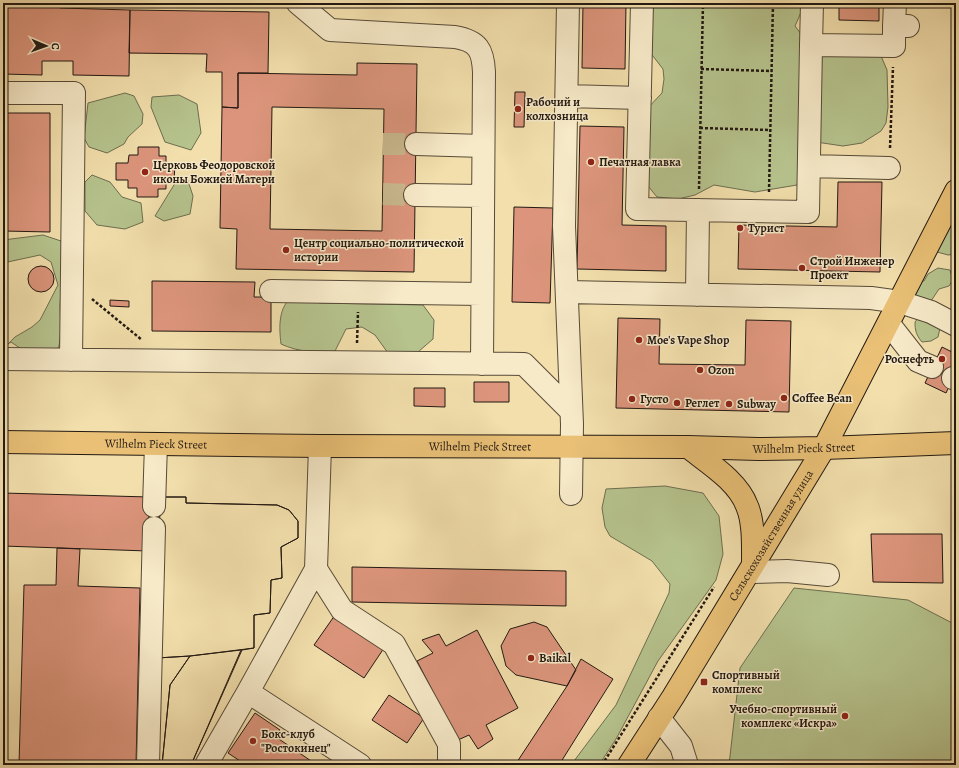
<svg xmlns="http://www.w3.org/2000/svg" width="959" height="768" viewBox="0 0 959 768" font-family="Alegreya,serif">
  <rect width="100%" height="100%" fill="#f2dfac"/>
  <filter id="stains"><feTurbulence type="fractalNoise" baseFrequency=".005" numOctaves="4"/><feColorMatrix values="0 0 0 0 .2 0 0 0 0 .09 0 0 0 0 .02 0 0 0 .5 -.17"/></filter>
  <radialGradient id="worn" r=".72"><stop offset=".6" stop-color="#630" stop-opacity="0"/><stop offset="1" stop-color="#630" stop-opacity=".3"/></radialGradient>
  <path fill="#b6c38d" stroke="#6c6e50" d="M636,3H804L803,8L795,26L804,38C826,37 851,32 873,37L887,70L888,107L886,123L881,131L862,143L843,146L816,142L804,177L797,185L755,192L714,185L695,195L678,199L657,197L643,180L644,112L662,93L664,79L663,69L649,51Z
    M125,93L134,96L143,114L142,124L128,137L124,144L107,153L89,147L84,138L88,103Z
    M179,95L197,104L201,133L191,150L165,142L151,107L152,97Z
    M92,175L110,182L122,197L141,203L143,222L125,229L97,225L85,211V182Z
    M187,178L193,196L190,214L164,221L155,216L177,180Z
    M956,210V254L948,255L937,252L932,243L949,227L956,225L955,217Z
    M43,235L61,241L63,251L60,307L61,330L59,346L55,353H27L11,342L8,344L15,337L32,327L40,320L58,285L51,262L40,255L3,263V240Z
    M938,268L950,270L953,280L949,286L939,289L931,301L916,298L911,291L919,281H924L928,274Z
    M293,296L320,303L423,305L434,320L433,339L418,352L388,353L375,335L362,327L346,329L335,351C317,353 298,352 281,344C279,327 278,307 293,296Z
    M919,317L940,328L938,337L931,341L922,342C916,335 915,330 915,322Z
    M665,486L703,493L719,516L723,554L716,580L658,661L616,739L599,765H571L616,705L669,593L670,584L652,561L610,536L605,527L602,508L606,489Z
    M794,588L908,600L956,625V765H729L740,668Z"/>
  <path fill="#dc957c" stroke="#231912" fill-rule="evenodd" d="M3,3H60V8L130,10L129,76L73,75V61H42V75L3,74Z
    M583,3H626L625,69L582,68Z
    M839,3H879V21L839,20Z
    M130,10L269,12L268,73H238V108L222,107V72H206L207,54L129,53Z
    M357,63L417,64L414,272L236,269L237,229L220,228L222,107L238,108V73L357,75ZM272,107L384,109L382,231L270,229Z
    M515,92H525L524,127H514Z
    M3,113H50V232L3,231Z
    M580,126L624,127L622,225L666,226V271L577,269Z
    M138,147H159V156H166V164H175L174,181H166V189H158V197H137V188H128V180H116V163H128L129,155H138Z
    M838,182H882L880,272L738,269L739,225L837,227Z
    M514,207L553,208L550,303L512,302Z
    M28 279a13 13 0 1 1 26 0a13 13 0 1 1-26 0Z
    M152,281L255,282L254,297H271V332L152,331Z
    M110,300L129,301V307L110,306Z
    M618,318L660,319L659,364L745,365L746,320L791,321L789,412L616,408Z
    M942,347L956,354V372L946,393L925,383Z
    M474,382H509V402H474Z
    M414,388H445V407L414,406Z
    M3,493L149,497L148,551L3,546Z
    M160,497H186V503L277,505L289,510L298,521V538L281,547L282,578L271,580L270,613L254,615V648L242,650L191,765H162L170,685L190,656L157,658Z
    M160,497H186V503L277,505L289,510L298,521V538L281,547L282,578L271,580L270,613L254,615V648L190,656L157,658Z
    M871,534H942L943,583L873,582Z
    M57,548L80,549L78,586L140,588L136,765H19L24,585H56Z
    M352,567L566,571V606L352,602Z
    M335,615L384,648L364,678L314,645Z
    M534,622L547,627L576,670L567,686L516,675L506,666L501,646L510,629Z
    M477,630L518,708L486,725L493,739L478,749L469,735L458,740L417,661L433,653L422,640L439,634L446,646Z
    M241,650L191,765H162L170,685L190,656Z
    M581,659L613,679L559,765H515L567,686Z
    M389,695L424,718L407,743L372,720Z
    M255,713L280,730L276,737L317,765H246L228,753Z"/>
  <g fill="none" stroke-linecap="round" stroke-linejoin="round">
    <path stroke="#c9b78d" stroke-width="22" stroke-dasharray="22 11" stroke-linecap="butt" d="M383,144H416
      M383,194L415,195"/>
    <g stroke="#574a38" stroke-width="24">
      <path id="minor" d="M298,3L330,30L455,37C478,41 483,50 484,72L482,364
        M568,3L564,226L572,424L571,494
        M642,3L637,209L808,212L811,45
        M812,3L811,45L894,46V26
        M895,3L894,26H908
        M3,93H74L71,360
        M567,96L640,98
        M416,144L483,146
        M809,166L889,168
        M415,195L483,196
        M271,291L482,294
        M567,292L871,298L900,302L931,312L956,325
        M697,295L698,210
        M889,324L918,361L932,367
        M3,359L524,364L571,411
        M953,378L956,379
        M154,506L156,444
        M316,569L342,610L394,644L449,744V765
        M750,572L787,571L828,575
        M248,692L360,765
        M659,718L681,746L687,765
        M148,765L154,528
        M206,765L248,692L316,569L320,446"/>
    </g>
    <g stroke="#231912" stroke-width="24">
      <g id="major">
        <path id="s1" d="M3,442L320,446L688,447L758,449L824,448L956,443"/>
        <path d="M688,447C708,463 738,481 747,506C754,522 753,546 753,564"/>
        <path id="s2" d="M629,765L673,697L824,448L956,191"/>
      </g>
    </g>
    <path stroke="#231912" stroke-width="2.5" stroke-dasharray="3 2" stroke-linecap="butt" d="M701,69L772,71
      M700,128L770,130
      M890,148L893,67
      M699,189L703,3
      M769,192L773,3
      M92,299L142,340
      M357,343L358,312
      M602,765L714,587"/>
    <use href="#minor" stroke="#f7eac9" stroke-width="22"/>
    <use href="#major" stroke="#e9c076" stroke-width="22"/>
  </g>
  <g fill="#8f2418" stroke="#f7eac9" stroke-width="1.5">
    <circle cx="518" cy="109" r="4"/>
    <circle cx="591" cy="162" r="4"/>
    <circle cx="145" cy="172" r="4"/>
    <circle cx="740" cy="228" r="4"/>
    <circle cx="286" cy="250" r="4"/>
    <circle cx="802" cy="268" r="4"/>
    <circle cx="639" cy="340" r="4"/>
    <circle cx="942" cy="359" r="4"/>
    <circle cx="700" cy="370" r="4"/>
    <circle cx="784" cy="398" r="4"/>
    <circle cx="632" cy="399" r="4"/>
    <circle cx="677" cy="403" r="4"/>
    <circle cx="729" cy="404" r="4"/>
    <circle cx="531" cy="658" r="4"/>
    <rect x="700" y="678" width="8" height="8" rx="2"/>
    <circle cx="845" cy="716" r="4"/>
    <circle cx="253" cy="741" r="4"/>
  </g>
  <g text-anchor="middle" stroke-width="3" stroke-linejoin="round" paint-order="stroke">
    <g font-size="12" font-weight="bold" fill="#231912" stroke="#f7eac9" text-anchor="start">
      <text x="526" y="106">Рабочий и<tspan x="526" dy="14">колхозница</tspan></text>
      <text x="599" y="166">Печатная лавка</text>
      <text x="153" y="169">Церковь Феодоровской<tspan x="153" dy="14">иконы Божией Матери</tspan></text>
      <text x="748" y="232">Турист</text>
      <text x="294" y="247">Центр социально-политической<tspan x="294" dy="14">истории</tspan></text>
      <text x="810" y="265">Строй Инженер<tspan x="810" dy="14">Проект</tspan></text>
      <text x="647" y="344">Moe's Vape Shop</text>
      <text x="934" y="363" text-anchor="end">Роснефть</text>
      <text x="708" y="374">Ozon</text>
      <text x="792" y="402">Coffee Bean</text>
      <text x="640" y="403">Густо</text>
      <text x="685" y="407">Реглет</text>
      <text x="737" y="408">Subway</text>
      <text x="539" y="662">Baikal</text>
      <text x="712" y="679">Спортивный<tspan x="712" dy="14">комплекс</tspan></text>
      <text x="837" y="713" text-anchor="end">Учебно-спортивный<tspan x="837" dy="14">комплекс «Искра»</tspan></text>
      <text x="261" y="738">Бокс-клуб<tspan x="261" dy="14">"Ростокинец"</tspan></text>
    </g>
    <g font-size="12" fill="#231912" stroke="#f7eac9">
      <text dy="4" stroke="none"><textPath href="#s1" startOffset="153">Wilhelm Pieck Street</textPath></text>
      <text dy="4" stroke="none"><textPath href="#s1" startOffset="477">Wilhelm Pieck Street</textPath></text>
      <text dy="4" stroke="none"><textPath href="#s1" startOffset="801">Wilhelm Pieck Street</textPath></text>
      <text dy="4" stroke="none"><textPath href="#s2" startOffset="270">Сельскохозяйственная улица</textPath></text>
    </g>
  </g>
  <rect width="959" height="768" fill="none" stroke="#f2dfac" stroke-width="16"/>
  <rect x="4" y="4" width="951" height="760" fill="none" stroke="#231912" stroke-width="2"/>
  <rect x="8" y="8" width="943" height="752" fill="none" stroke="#231912"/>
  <g transform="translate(46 46) rotate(92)" stroke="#f7eac9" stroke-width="3" paint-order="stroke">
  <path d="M0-3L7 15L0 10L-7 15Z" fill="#231912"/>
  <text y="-6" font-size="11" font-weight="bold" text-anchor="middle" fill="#231912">С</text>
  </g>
  <rect width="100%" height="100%" filter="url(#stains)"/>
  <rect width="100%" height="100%" fill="url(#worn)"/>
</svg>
